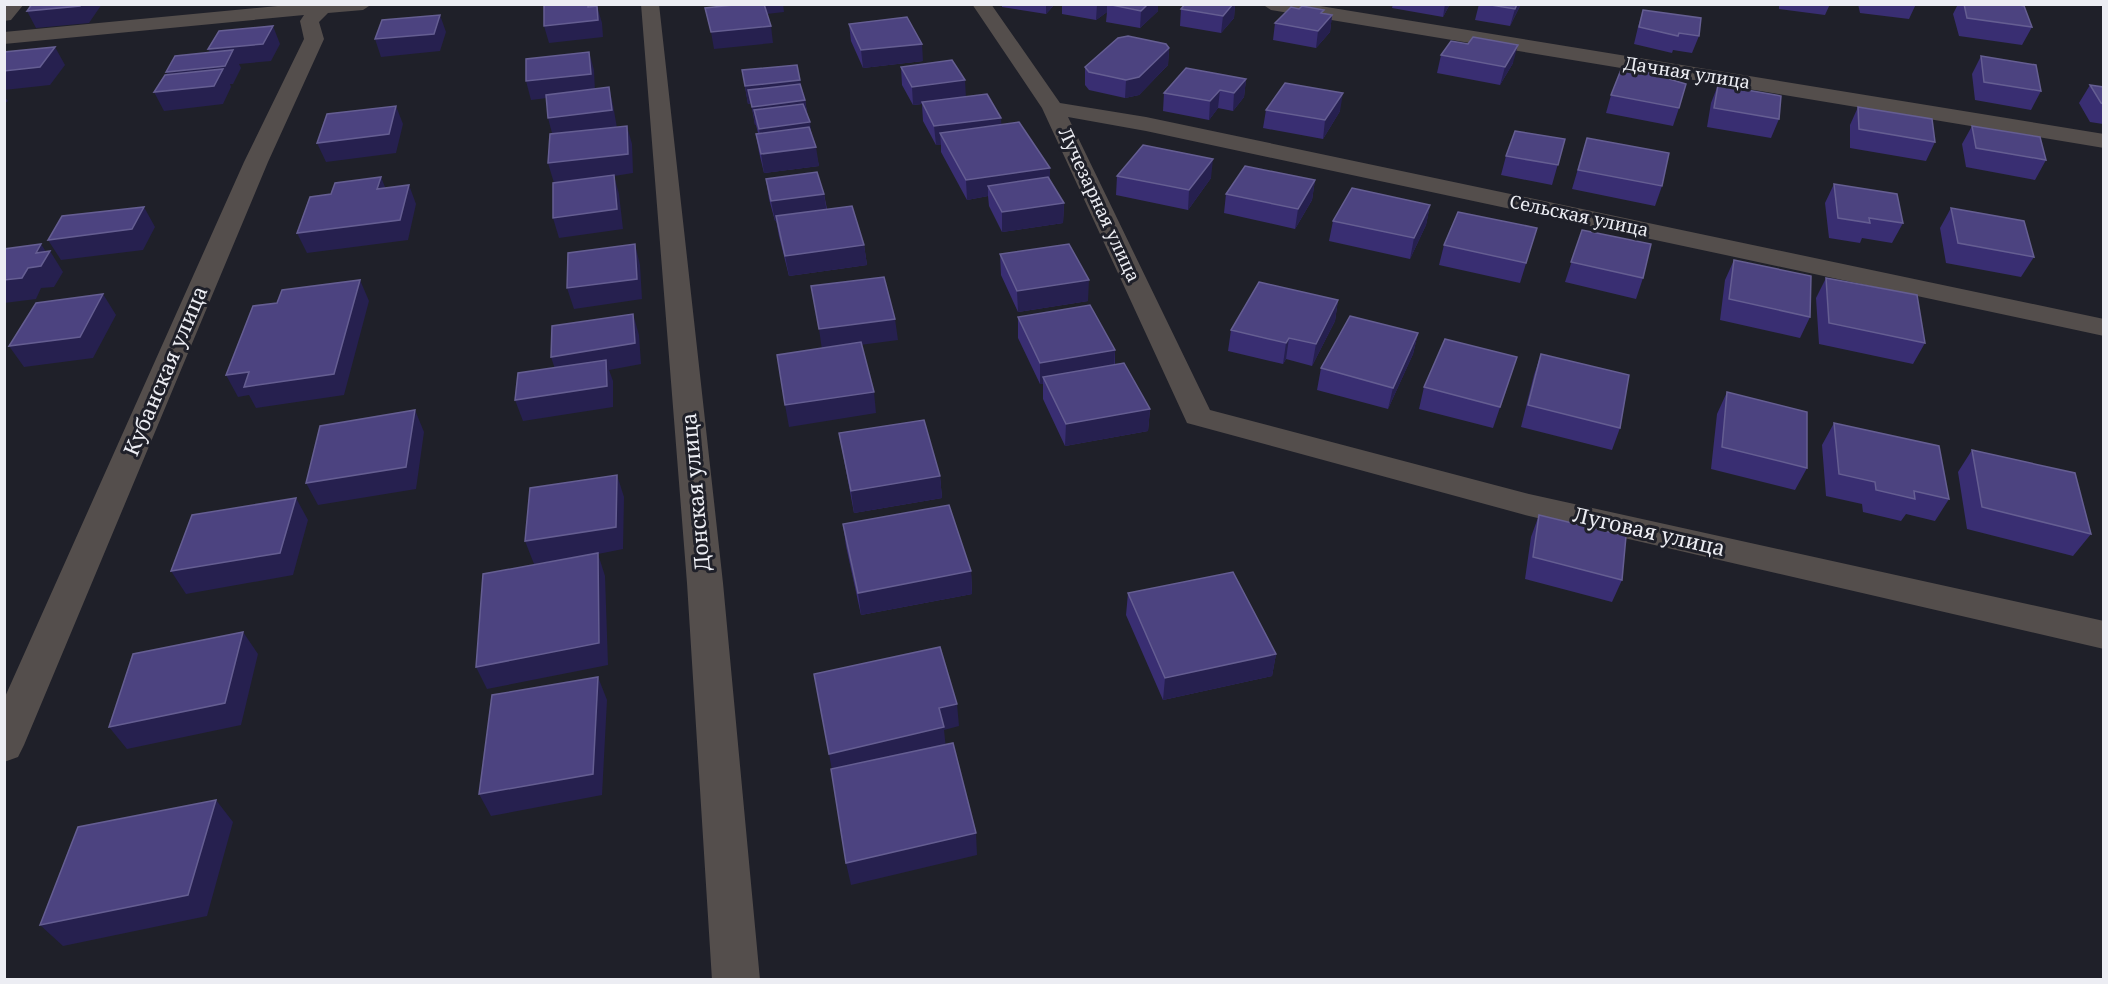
<svg xmlns="http://www.w3.org/2000/svg" width="2108" height="984" viewBox="0 0 2108 984" font-family="'Noto Serif',serif">
  <rect width="100%" height="100%" fill="#1f2029"/>
  <g fill="none" stroke-linecap="round" stroke-linejoin="round">
    <path fill="#544e4c" fill-rule="evenodd" d="M4,4H24L11,20L4,21Z
      M299,4H372L363,10L328,13L319,22L324,39L268,162L24,745L18,757L4,762V699L244,162L304,39L300,21L304,15L4,44V32Z
      M641,4H659L723,583L760,980H712L687,583Z
      M972,4H991L1060,103L1146,117L2104,319V336L1146,131L1068,117L1210,410L1529,494L2104,621V649L1529,516L1187,423L1042,108Z
      M1262,4H1308L2104,134V148L1271,10Z"/>
  </g>
  <path fill="#392e72" d="M1002,4H1055L1046,14L1002,7Z
    M1062,4H1158V11L1140,28L1106,22L1107,12L1096,20L1062,14Z
    M1185,4H1235L1234,18L1221,33L1180,26L1181,9Z
    M1393,4H1450L1443,17L1392,8Z
    M1479,4H1521L1510,26L1475,20Z
    M1779,4H1830L1825,15L1779,9Z
    M1858,4H1916L1909,19L1860,13Z
    M1958,4H2015L2032,27L2022,45L1959,36L1953,14Z
    M1643,10L1699,36L1692,53L1673,50L1672,53L1634,44L1638,27Z
    M1323,13L1332,15L1330,32L1316,48L1273,40L1275,23Z
    M849,24L923,61L863,68L851,41Z
    M1169,48L1168,65L1139,95L1125,98L1089,90L1085,85V67Z
    M1441,55L1513,63L1500,85L1437,73Z
    M1981,56L2041,91L2031,110L1975,100L1972,74Z
    M901,67L966,97L1001,125L1050,180L1064,203L1063,223L1002,232L989,206L988,196L967,200L941,152V145H936L923,121L922,104L913,105L902,85Z
    M742,70L801,87L805,100L808,118L819,166L764,173L759,152L756,134L758,133L756,125H755L751,103L748,104Z
    M1246,79L1244,97L1233,111L1218,108L1209,120L1163,111L1164,93Z
    M1718,85L1779,119L1771,138L1707,127L1711,103Z
    M2090,85L2103,87V124L2090,122L2079,103Z
    M1611,95L1679,108L1673,126L1606,113Z
    M1858,107L1935,142L1926,161L1850,148V125Z
    M1266,110L1340,111L1323,139L1263,128Z
    M1972,126L2046,160L2035,180L1966,167L1962,144Z
    M1587,138L1662,186L1655,206L1572,189Z
    M1565,139L1552,185L1501,175L1506,156Z
    M1117,176L1211,178L1188,210L1116,195Z
    M766,179L824,194L827,209L864,245L867,265L789,276L779,236L776,220L775,221L769,199Z
    M1315,180L1312,200L1295,229L1224,213L1226,194Z
    M1834,184L1903,223L1892,243L1862,238L1860,243L1829,238L1825,203Z
    M1430,205L1426,225L1410,259L1329,241L1333,221Z
    M1951,208L2034,257L2021,277L1946,263L1940,228Z
    M1537,228L1520,283L1439,265L1444,245Z
    M1582,230L1643,278L1636,299L1565,282Z
    M1000,254L1088,301L1018,312L1001,275Z
    M1734,260L1810,317L1800,338L1720,320L1725,280Z
    M1826,278L1925,343L1913,364L1819,344L1816,298Z
    M1338,300L1335,321L1312,366L1286,359L1283,364L1228,351L1231,330Z
    M1018,317L1115,350V365L1150,409L1148,431L1065,446L1043,399V384H1040L1018,338Z
    M1418,333L1413,354L1388,409L1317,390L1321,368Z
    M1541,354L1620,428L1612,450L1521,427L1534,375Z
    M1510,378L1493,428L1419,409L1424,387Z
    M1727,392L1807,468L1795,490L1711,469L1717,414Z
    M1834,423L1949,499L1935,521L1906,514L1901,521L1863,512L1862,504L1826,496L1822,445Z
    M839,433L940,476L942,498L854,513Z
    M1972,450L2091,534L2073,556L1967,529L1958,472Z
    M1539,515L1622,580L1612,602L1525,579L1531,537Z
    M843,524L971,571L972,594L861,615L846,546Z
    M1128,593L1276,654L1272,676L1163,700L1126,615Z"/>
  <path fill="#26204f" d="M81,4H102L89,23L36,28L27,11Z
    M588,4H589L592,17L597,6L602,23L603,37L549,43L544,26Z
    M736,4H783L784,12L738,17Z
    M1046,4H1055L1046,14Z
    M1097,4L1115,5H1107V12L1096,20Z
    M1148,4H1158V11L1140,28L1141,11Z
    M1233,4H1235L1234,18L1221,33L1223,16Z
    M1445,4H1450L1443,17Z
    M1517,4H1521L1510,26L1515,9Z
    M440,15L446,32L440,51L381,57L375,39Z
    M1332,15L1330,32L1316,48L1318,31Z
    M273,26L280,44L271,61L239,64L241,68L233,84H230L231,87L223,104L164,111L154,92L175,90L166,72L216,66L208,49Z
    M771,26L773,43L714,49L711,32Z
    M922,44L923,61L863,68L861,50Z
    M1518,45L1513,63L1500,85L1505,67Z
    M55,47L65,65L50,85L4,90V71Z
    M1169,48L1168,65L1139,95L1125,98L1126,80Z
    M589,52L594,70L595,92L531,100L526,81Z
    M1246,79L1244,97L1233,111L1234,93Z
    M800,80L803,98L748,90L751,103L748,104L745,86Z
    M965,80L966,98L922,102V104L913,105L912,87Z
    M609,87L613,105L617,128L553,137L548,118Z
    M1220,90L1218,108L1209,120L1210,101Z
    M1343,93L1340,111L1323,139L1325,120Z
    M4,96L8,101L4,104Z
    M805,100L808,119L754,110L756,125H755L752,107Z
    M396,106L403,124L396,153L326,162L317,143Z
    M1001,118L1002,137L940,133L941,145H936L934,126Z
    M810,122L812,141L762,148L759,129Z
    M627,126L632,144L633,173L614,176L619,194L623,229L559,238L553,218L554,183L548,163Z
    M816,147L819,166L764,173L761,154Z
    M1213,159L1211,178L1188,210L1189,190Z
    M1050,168V187L988,186V196L967,200L966,180Z
    M381,177L389,197L377,189Z
    M1315,180L1312,200L1295,229L1298,209Z
    M409,185L416,204L408,240L307,253L297,233Z
    M824,194L827,213L775,221L771,201Z
    M1064,203L1063,223L1002,232V212Z
    M1430,205L1426,225L1410,259L1414,238Z
    M144,207L155,227L143,250L61,260L48,240Z
    M41,244L48,255L50,251L63,272L54,287L41,288L36,299L4,303V280L36,253Z
    M635,244L640,265L642,299L574,309L567,288Z
    M864,245L867,265L789,276L785,256Z
    M360,280L369,301L344,395L256,408L249,395L238,397L226,375Z
    M1089,280L1088,301L1018,312L1017,291Z
    M103,294L116,315L93,358L24,367L9,346Z
    M1338,300L1335,321L1312,366L1316,344Z
    M633,314L639,335L641,364L609,370L613,381V407L523,421L515,400L558,378L551,357Z
    M895,319L898,340L822,350L819,329Z
    M1418,333L1413,354L1388,409L1393,388Z
    M1289,338L1286,359L1283,364L1286,343Z
    M1115,350L1114,371L1043,377V384H1040V363Z
    M874,392L876,413L789,427L785,405Z
    M1150,409L1148,431L1065,446L1066,424Z
    M415,410L424,432L416,489L318,505L306,483Z
    M617,475L624,497L623,549L598,554L605,576L608,665L487,689L476,667L598,554L534,564L525,541Z
    M940,476L942,498L854,513L851,491Z
    M296,498L308,520L293,575L186,594L171,571Z
    M971,571L972,594L861,615L858,593Z
    M243,632L258,654L241,725L127,749L109,727Z
    M1276,654L1272,676L1163,700L1165,678Z
    M598,677L607,700L602,795L491,816L479,794Z
    M957,704L959,726L944,730L946,749L833,776L829,754L939,708Z
    M216,800L233,822L207,916L63,946L40,925Z
    M976,833L977,855L851,885L846,863Z"/>
  <path fill="#4c4380" stroke="#655e92" stroke-width="1.5" d="M32,4H81L80,6L27,11Z
    M550,4H588V7L597,6L598,20L544,26V5Z
    M743,4H764L771,26L711,32L705,8Z
    M1107,4H1148L1141,11Z
    M1185,4H1233L1223,16L1181,9Z
    M1485,4H1517L1515,9Z
    M1964,4H2015L2024,6L2032,27L1967,18Z
    M1302,6L1324,10L1321,13L1332,15L1318,31L1275,23L1291,7L1299,9Z
    M1643,10L1701,18L1699,36L1679,33L1678,36L1639,27Z
    M440,15L434,34L375,39L382,20Z
    M907,17L922,44L861,50L849,24Z
    M273,26L263,44L208,49L219,31Z
    M1128,36L1166,44L1169,48L1139,77L1126,80L1089,72L1085,67L1118,38Z
    M1473,37L1518,45L1505,67L1441,55L1451,41L1468,44Z
    M55,47L40,67L4,71V52Z
    M233,50L225,66L166,72L175,56Z
    M589,52L591,74L526,81V59Z
    M1981,56L2036,65L2041,91L1984,82Z
    M952,60L965,80L912,87L901,67Z
    M797,65L800,80L745,86L742,70Z
    M1622,67L1646,72L1686,84L1679,108L1611,95Z
    M1186,68L1246,79L1234,93L1220,90L1210,101L1164,93Z
    M223,69L214,86L154,92L165,75Z
    M1285,83L1343,93L1325,120L1266,110Z
    M800,84L805,100L752,107L748,90Z
    M1718,85L1781,96L1779,119L1714,108Z
    M2090,85L2103,87V104L2101,103Z
    M609,87L612,110L548,118L546,95Z
    M987,94L1001,118L934,126L922,102Z
    M803,104L810,122L759,129L754,110Z
    M396,106L389,134L317,143L327,114Z
    M1858,107L1932,119L1935,142L1859,129Z
    M1019,122L1050,168L966,180L940,133Z
    M627,126L628,154L548,163L550,134Z
    M1972,126L2040,137L2046,160L1976,148Z
    M809,127L816,147L761,154L756,134Z
    M1515,131L1565,139L1558,165L1506,156Z
    M1587,138L1669,153L1662,186L1578,170Z
    M1143,145L1213,159L1189,190L1117,176Z
    M1245,166L1315,180L1298,209L1226,194Z
    M817,172L824,194L771,201L766,179Z
    M614,175L617,209L553,218V183Z
    M381,177L377,189L409,185L400,220L297,233L310,197L331,194L335,183Z
    M1048,177L1064,203L1002,212L988,186Z
    M1834,184L1897,194L1903,223L1869,218L1870,223L1838,218Z
    M1352,188L1430,205L1414,238L1333,221Z
    M852,206L864,245L785,256L776,216Z
    M144,207L132,229L48,240L62,216Z
    M1951,208L2024,221L2034,257L1958,243Z
    M1458,212L1537,228L1526,263L1444,245Z
    M1582,230L1651,244L1643,278L1571,262Z
    M41,244L36,253L50,251L41,266L28,268L22,278L4,280V249Z
    M635,244L637,279L567,288L568,253Z
    M1069,244L1089,280L1017,291L1000,254Z
    M1734,260L1811,276L1810,317L1729,299Z
    M884,277L895,319L819,329L811,286Z
    M1826,278L1917,295L1925,343L1829,323Z
    M360,280L334,374L244,387L249,372L226,375L253,306L277,303L282,290Z
    M1259,282L1338,300L1316,344L1289,338L1286,343L1231,330Z
    M103,294L80,337L9,346L36,303Z
    M1090,305L1115,350L1040,363L1018,317Z
    M633,314L635,343L551,357L552,326Z
    M1350,316L1418,333L1393,388L1321,368Z
    M1445,339L1517,357L1500,407L1424,387Z
    M861,342L874,392L785,405L777,355Z
    M1541,354L1629,375L1620,428L1528,405Z
    M606,360L607,386L515,400L518,373Z
    M1124,363L1150,409L1066,424L1043,377Z
    M1727,392L1807,412V468L1722,447Z
    M415,410L406,467L306,483L320,426Z
    M924,420L940,476L851,491L839,433Z
    M1834,423L1939,446L1949,499L1914,491L1915,499L1876,490L1875,482L1839,474Z
    M1972,450L2075,473L2091,534L1982,507Z
    M617,475L616,527L525,541L530,488Z
    M296,498L280,553L171,571L192,515Z
    M949,505L971,571L858,593L843,524Z
    M1539,515L1626,536L1622,580L1533,557Z
    M598,553L599,643L476,667L483,574Z
    M1233,572L1276,654L1165,678L1128,593Z
    M243,632L225,703L109,727L133,654Z
    M940,647L957,704L939,708L944,727L829,754L814,674Z
    M598,677L593,774L479,794L492,695Z
    M953,743L976,833L846,863L831,769Z
    M216,800L188,895L40,925L78,827Z"/>
  <g text-anchor="middle" stroke-width="6" stroke-linejoin="round" paint-order="stroke">
    <g font-size="18" fill="#ecedf3" stroke="#1f2029">
      <text transform="translate(1687 73) rotate(9)" y="6">Дачная улица</text>
      <text transform="translate(1099 205) rotate(65)" y="6">Лучезарная улица</text>
      <text transform="translate(1579 216) rotate(12)" y="6">Сельская улица</text>
    </g>
    <g font-size="21" fill="#ecedf3" stroke="#1f2029">
      <text transform="translate(166 371) rotate(-67)" y="7">Кубанская улица</text>
      <text transform="translate(696 492) rotate(-95)" y="7">Донская улица</text>
      <text transform="translate(1649 532) rotate(13)" y="7">Луговая улица</text>
    </g>
  </g>
  <rect width="2108" height="984" fill="none" stroke="#ecedf3" stroke-width="12"/>
</svg>
